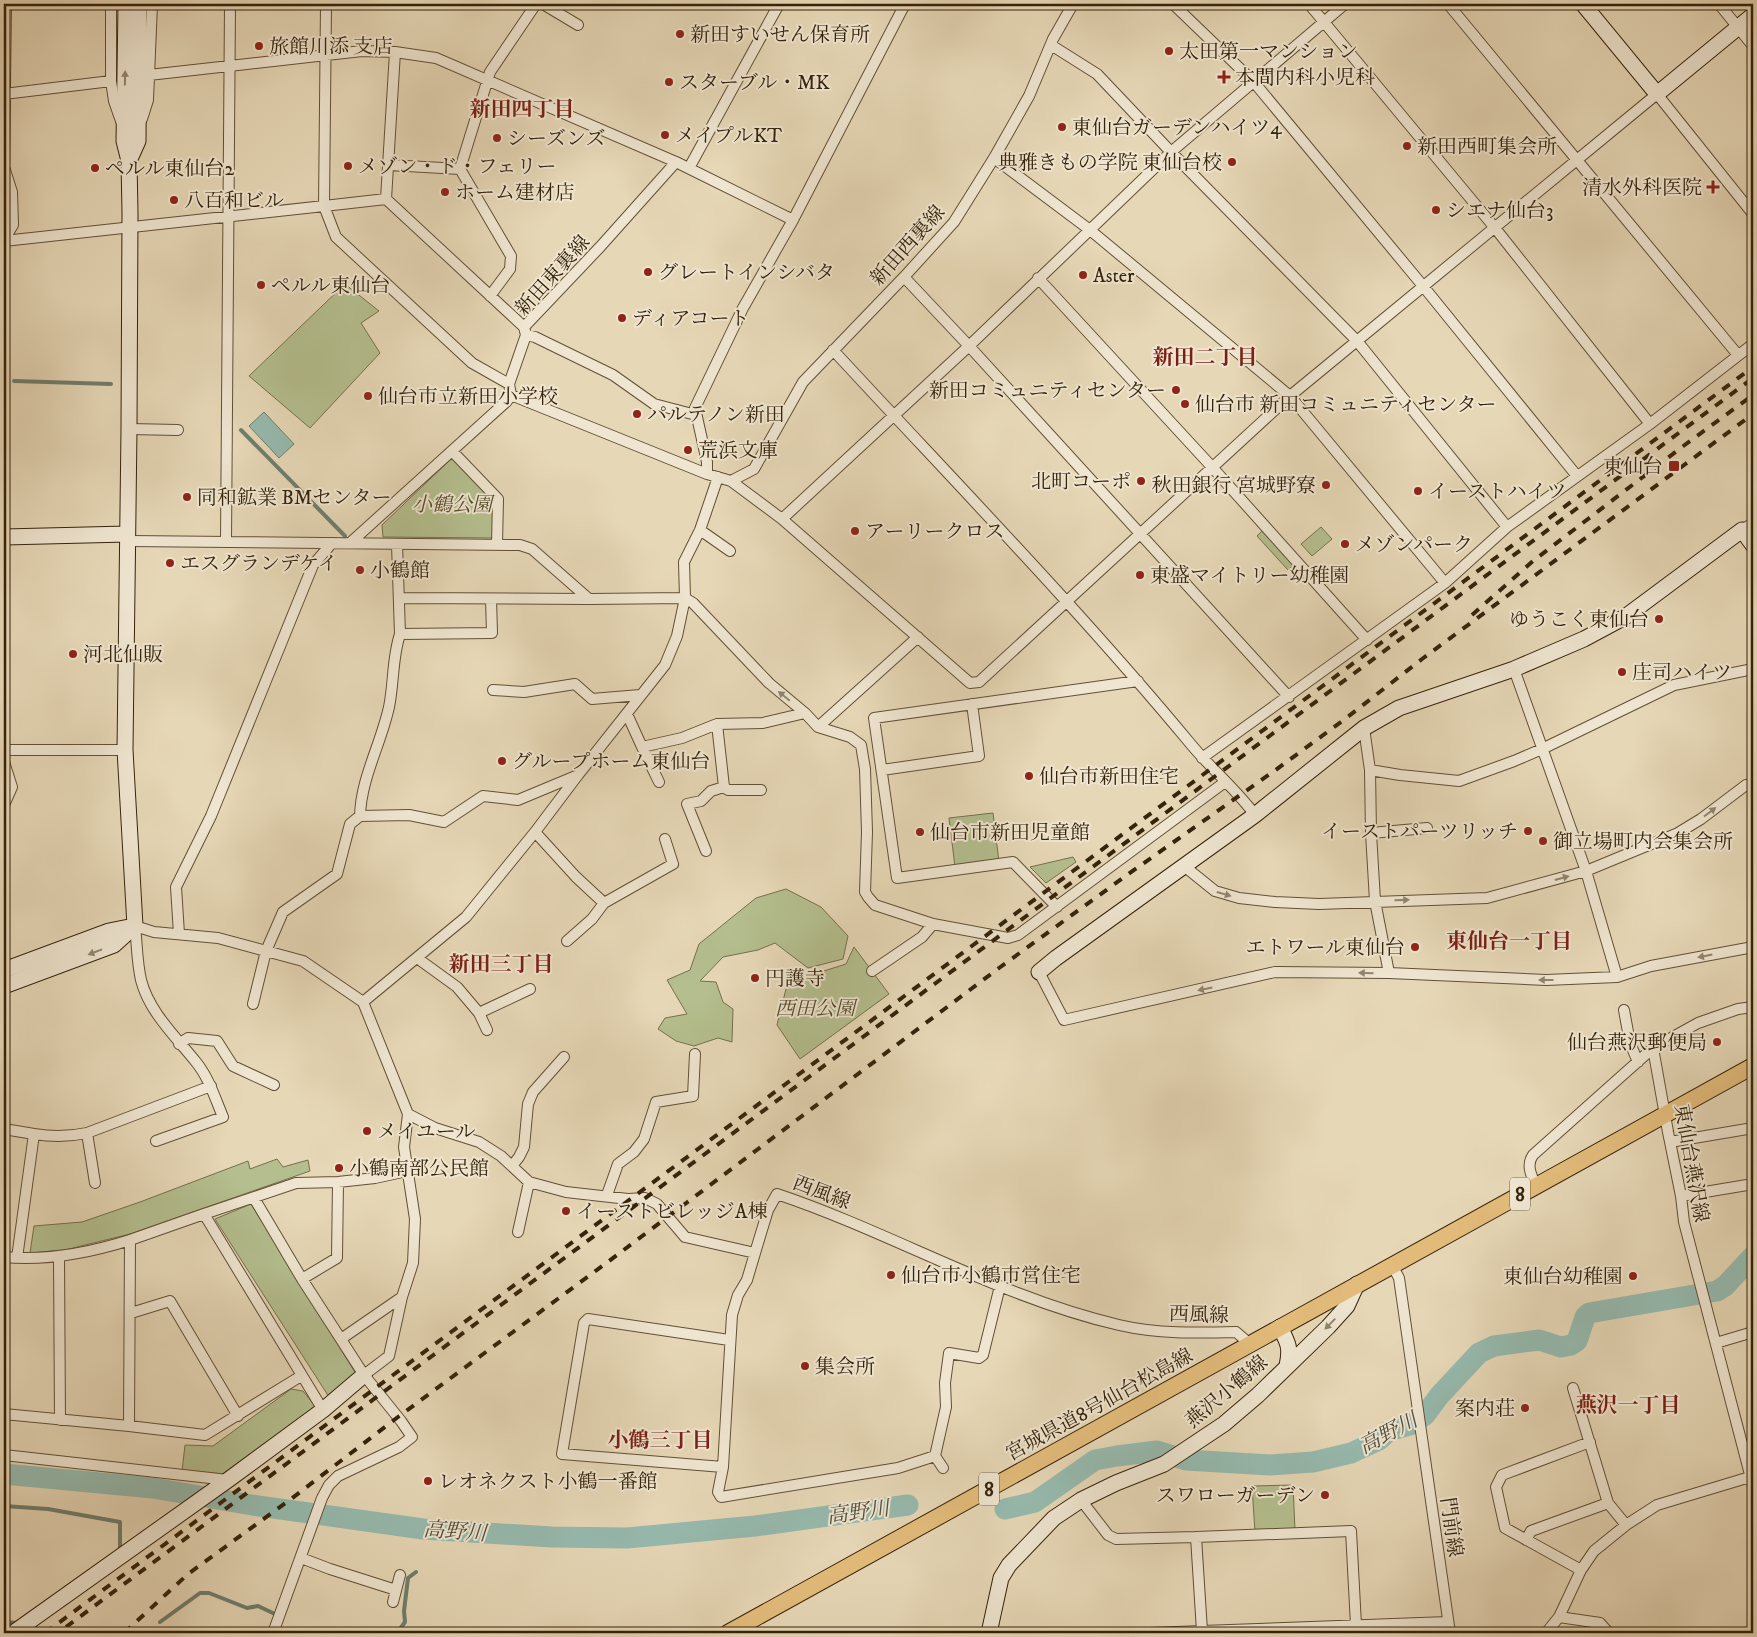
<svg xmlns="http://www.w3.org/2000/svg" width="1757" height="1637" viewBox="0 0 1757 1637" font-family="'IM FELL DW Pica','Noto Serif JP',serif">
  <rect width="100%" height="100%" fill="#e6d7b6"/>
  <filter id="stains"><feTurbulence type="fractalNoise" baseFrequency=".004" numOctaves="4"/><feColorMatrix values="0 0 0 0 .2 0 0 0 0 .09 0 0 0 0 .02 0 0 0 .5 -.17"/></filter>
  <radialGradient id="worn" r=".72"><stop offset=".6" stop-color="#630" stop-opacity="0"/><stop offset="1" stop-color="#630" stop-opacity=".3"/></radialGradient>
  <path fill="#b4be8e" stroke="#74704c" d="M345,284L379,311L361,323L380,353L310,428L249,376Z
    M452,458L496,501L495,538L383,537L382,525Z
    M1321,527L1332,539L1312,556L1301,544Z
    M1262,531L1294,565L1288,570L1257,536Z
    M993,813L999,862L955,867L949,818Z
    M1073,857L1076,862L1046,883L1030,867Z
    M786,889L821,907L848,936L843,959L808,968L775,943L758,950L723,957L700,981L716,982L723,1002L733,1009L732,1042L718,1038L694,1046L676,1041L658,1029L665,1018L687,1014L667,980L690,970L699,944L756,898Z
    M854,947L889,994L800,1059L777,1025L789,977L811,975L846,964Z
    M277,1159L283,1167L308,1160L310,1171L130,1234L65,1250L30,1253L34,1226L82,1222L140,1202L248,1161L250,1169Z
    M251,1204L356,1374L329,1397L215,1219Z
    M291,1389L303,1391L315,1406L311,1413L227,1476L182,1471L185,1445L213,1446Z
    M1293,1485L1295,1530L1255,1532L1252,1486Z"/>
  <path fill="#96baae" stroke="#6f7e6d" d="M264,412L294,444L279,458L249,426Z"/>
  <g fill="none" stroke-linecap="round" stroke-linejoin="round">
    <path stroke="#6f7e6d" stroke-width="4" d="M14,381L111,384
      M241,430L345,536
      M4,1506L48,1509L120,1522V1551
      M4,1622L19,1623
      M160,1622L200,1593H209L247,1608L258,1606L277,1615
      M397,1633L405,1622L404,1611L408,1578L416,1572"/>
    <path stroke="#96baae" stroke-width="21" d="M4,1474L153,1488L252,1505L423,1529L552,1537L627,1538L755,1526L908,1505
      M1005,1509L1035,1502L1095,1460L1117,1456L1157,1451L1186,1460L1270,1465L1313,1462L1351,1453L1379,1440L1389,1431L1410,1425L1425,1415L1439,1396L1479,1353L1494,1346L1539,1340L1561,1347L1571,1345L1577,1341L1585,1317L1589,1313L1717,1291L1725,1286L1753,1256"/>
    <g stroke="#615036" stroke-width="12">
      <path id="street" d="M111,4V81L114,101L121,121
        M326,4L324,206L386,199L524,327
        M543,4L578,25
        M1173,4L1253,81L1423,286L1577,476
        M1309,4L1495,228L1650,424
        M1448,4L1738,355
        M1719,4L1753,46
        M1051,45L1097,74L1171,152L1357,341L1507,527
        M149,75L362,51L395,52L436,58L676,162L793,220
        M4,94L111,81
        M142,119L148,100L152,4
        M994,158L1090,230L1290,396L1445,583
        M389,165L460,169
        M689,168L779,4
        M386,199L395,52
        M4,240L13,225L12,192L4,167L6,4
        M4,241L324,206L336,237L472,363L509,384
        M904,277L969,346L1289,697
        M1038,278L1212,467L1367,640
        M490,296L510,269L511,256L460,169L490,72L536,4
        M526,335L535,337L613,375L654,404L696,415
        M833,350C953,480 1076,606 1189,742C1210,768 1236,789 1255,815
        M511,395L707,474L731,481L782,519L970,683L979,682L1290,396L1657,94L1753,214
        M129,429L178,430
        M452,451L498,499L497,545
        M707,474V462L695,408L743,308L793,220L905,4
        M731,481L754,469L803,382L904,277L954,222L994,158L1029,96L1053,39L1073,4
        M782,519L969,346L1171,152L1345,4
        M700,530L730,551
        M1742,530L1753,523
        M128,541L520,545L532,549L589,599L685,598L684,562L700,530L718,477
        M226,542L230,4
        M350,543L507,401L511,395L509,384L526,335L524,327L600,247L676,162
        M400,598L589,599
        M400,634L492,633L491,599
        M1514,669L1586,871L1617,977
        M493,690L524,692L575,684L592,699L640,695
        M627,714L642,747L682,738L717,724L763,723L805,713
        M717,724L724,787L728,790H761
        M818,727L918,637
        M1364,728L1370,770L1371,833L1375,901L1389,973
        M642,747L659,782
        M4,750H125
        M1202,758L1445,583L1507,527L1650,424L1753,344
        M4,762L12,787L4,805
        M882,770L979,756L972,704
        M1370,770L1400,775L1459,781L1514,761L1542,749L1674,685L1753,669
        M360,816L409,815L444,822L483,796L518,800L578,775
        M535,832L576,877L604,903L592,919L567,941
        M1371,833L1427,828
        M706,851L687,804L701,801L711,791L724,787
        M1184,866L1215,891L1239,898L1275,902L1319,904L1487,898L1586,871L1678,833L1701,819L1746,785L1753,786
        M604,903L673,864L665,839
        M1057,907L1013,862L897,878L874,718L1138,681
        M179,934L176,887L211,816L313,565L332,543
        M417,958L457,987L479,1013L530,989
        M872,971L922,937L933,924
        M1039,972L1064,1020L1275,972L1389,973L1546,980L1617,977L1651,966L1753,947
        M363,1002L466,917L535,832L578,775L665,665L677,636L685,598L693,603L769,683L805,713L818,727L850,737L861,745L865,769L867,832L865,892L868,897L875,905L933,924L1008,938L1018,935L1225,782
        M253,1004L266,951L283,912L337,874L350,824L360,816C361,778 381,744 389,707C394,683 392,658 400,634L397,544
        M1624,1010L1630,1043L1638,1062
        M479,1013L487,1030
        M179,1044L188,1038L217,1041L233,1066L274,1085
        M1653,1048L1668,1132L1681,1196L1684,1222L1753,1486
        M408,1114L435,1128L479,1142L501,1156L529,1182L566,1192L628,1199L645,1198L657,1204L685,1237L755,1253L768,1210L777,1194C893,1233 999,1297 1119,1325C1157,1334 1197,1333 1236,1332L1250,1344
        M4,1129L34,1134
        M87,1133L95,1183
        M156,1141L223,1117C215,1098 209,1078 196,1062C176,1037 149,1012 141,980C137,963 137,944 135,926L154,932L218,938L303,961L363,1002L408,1114L404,1147L415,1219L413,1263L402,1297L389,1356L364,1375L401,1421L412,1437L399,1447L338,1476L329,1485L322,1498L273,1633
        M1670,1142L1753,1128
        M512,1166L519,1157L524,1147L528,1104L533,1092L564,1057
        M338,1182L337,1258L302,1279L364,1375
        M1536,1186C1531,1175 1526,1165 1533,1155L1653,1048L1698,1023L1738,1009L1753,1007
        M607,1195L618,1164L634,1152L644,1139L656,1102L693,1096L695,1054
        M1681,1196L1753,1184
        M254,1198L302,1279
        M204,1214L296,1183L338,1182L375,1178L407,1171
        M518,1232L529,1182
        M59,1256L60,1420
        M4,1257C47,1261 89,1253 130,1240
        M17,1258L34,1134C53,1137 68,1137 87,1133L211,1086
        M1392,1265L1399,1278L1450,1633
        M131,1313L170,1301L238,1416
        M341,1339L402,1297
        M729,1340L588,1319L584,1323L562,1454L723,1467L732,1315L738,1295L747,1280L755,1253
        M1716,1343L1753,1332
        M301,1376L205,1435L129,1426L130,1240L204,1214L323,1410
        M1573,1388L1608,1503L1626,1525
        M4,1414L129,1426
        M4,1455L228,1480
        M723,1467L718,1492L721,1497L898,1468L935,1456
        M943,1468L935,1456L946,1407L945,1383L949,1353L979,1358L983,1355L1000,1286
        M1081,1500L1108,1535L1116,1539L1196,1537L1202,1631L1150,1633
        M1196,1537L1351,1531L1356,1625
        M1526,1540L1531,1531L1608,1503
        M301,1558L330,1569L396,1590
        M1581,1570L1505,1528L1496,1487L1502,1475L1590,1442
        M393,1602L400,1575
        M1559,1617L1600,1623L1609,1633
        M1202,1631L1448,1622
        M1546,1633L1559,1617L1581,1570L1594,1551L1626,1525L1657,1505L1750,1477"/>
    </g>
    <g stroke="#35230b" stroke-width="17">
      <path id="secondary" d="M126,4L124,141L129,161L130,213L129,429L125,750L135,926
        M1583,4L1657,94L1753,15
        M129,161L138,141L139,4
        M4,537L127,534
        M4,970L109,931L134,926
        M1039,972L1056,958L1255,815L1364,728L1399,708L1514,669L1584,639L1625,617L1742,530L1753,545
        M4,986L114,945L135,926
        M1280,1327C1288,1343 1291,1347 1287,1366
        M13,1633L228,1480L323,1410L364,1375
        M989,1633L1001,1578L1009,1565L1054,1518L1081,1500L1116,1483L1164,1464L1224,1424L1258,1395L1328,1327L1347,1306L1357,1284"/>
    </g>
    <g stroke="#35230b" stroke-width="18">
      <path id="primary" d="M728,1633L1753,1066"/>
    </g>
    <use href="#street" stroke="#efe5d0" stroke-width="10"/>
    <use href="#secondary" stroke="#efe5d0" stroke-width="15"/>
    <use href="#primary" stroke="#e3bc7b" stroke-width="16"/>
    <path stroke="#35230b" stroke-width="4" stroke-dasharray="9 9" stroke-linecap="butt" d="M1472,615L1533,561L1686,444L1753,395
      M66,1627L1753,378
      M45,1633L1753,367
      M124,1633L188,1574L291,1499L398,1417L609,1261L999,968L1127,875L1277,769L1345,719L1422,659L1753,414"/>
  </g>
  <defs><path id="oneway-solid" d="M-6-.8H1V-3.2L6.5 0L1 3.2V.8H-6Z" transform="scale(1.25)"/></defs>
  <g fill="#92846e">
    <use href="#oneway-solid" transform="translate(125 78) rotate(-89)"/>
    <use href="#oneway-solid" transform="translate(784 696) rotate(-141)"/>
    <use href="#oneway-solid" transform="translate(1710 812) rotate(-37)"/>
    <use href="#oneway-solid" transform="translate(1562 878) rotate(-15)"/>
    <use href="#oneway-solid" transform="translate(1224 894) rotate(16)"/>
    <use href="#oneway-solid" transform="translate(1402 900) rotate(-1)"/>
    <use href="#oneway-solid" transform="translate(95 952) rotate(159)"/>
    <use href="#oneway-solid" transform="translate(1705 956) rotate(169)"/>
    <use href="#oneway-solid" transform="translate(1366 973) rotate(-179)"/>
    <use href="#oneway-solid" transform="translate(1546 980) rotate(180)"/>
    <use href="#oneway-solid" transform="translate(1205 989) rotate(169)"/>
    <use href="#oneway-solid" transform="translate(1330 1324) rotate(134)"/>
  </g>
  <g fill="#8f2418" stroke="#efe5d0" stroke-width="2">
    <circle cx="680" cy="34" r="5"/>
    <circle cx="259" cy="46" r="5"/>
    <circle cx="1169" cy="51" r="5"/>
    <path d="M1221.5 69.5h5v5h5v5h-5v5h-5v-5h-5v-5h5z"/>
    <circle cx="669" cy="82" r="5"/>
    <circle cx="1062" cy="127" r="5"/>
    <circle cx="665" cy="135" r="5"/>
    <circle cx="497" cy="138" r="5"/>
    <circle cx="1407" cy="146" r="5"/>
    <circle cx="1232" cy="162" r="5"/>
    <circle cx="348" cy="166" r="5"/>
    <circle cx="95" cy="168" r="5"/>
    <path d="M1710.5 179.5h5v5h5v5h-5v5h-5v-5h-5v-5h5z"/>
    <circle cx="445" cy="192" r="5"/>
    <circle cx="174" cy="200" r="5"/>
    <circle cx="1436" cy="210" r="5"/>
    <circle cx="648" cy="272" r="5"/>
    <circle cx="1083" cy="275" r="5"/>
    <circle cx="261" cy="285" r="5"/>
    <circle cx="622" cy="318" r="5"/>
    <circle cx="1176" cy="390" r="5"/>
    <circle cx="368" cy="396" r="5"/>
    <circle cx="1185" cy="404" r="5"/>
    <circle cx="637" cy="414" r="5"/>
    <circle cx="688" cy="450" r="5"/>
    <rect x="1668" y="460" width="12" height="12" rx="2.5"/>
    <circle cx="1141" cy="481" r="5"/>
    <circle cx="1326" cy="485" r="5"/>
    <circle cx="1418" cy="491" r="5"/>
    <circle cx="187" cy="497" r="5"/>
    <circle cx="855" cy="531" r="5"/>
    <circle cx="1345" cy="544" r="5"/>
    <circle cx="170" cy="563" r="5"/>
    <circle cx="360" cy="570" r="5"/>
    <circle cx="1140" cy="575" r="5"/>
    <circle cx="1659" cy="619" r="5"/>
    <circle cx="73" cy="654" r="5"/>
    <circle cx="1622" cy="672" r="5"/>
    <circle cx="502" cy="761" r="5"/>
    <circle cx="1029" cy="776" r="5"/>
    <circle cx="1528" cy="831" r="5"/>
    <circle cx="920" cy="832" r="5"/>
    <circle cx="1543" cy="841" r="5"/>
    <circle cx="1415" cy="947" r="5"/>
    <circle cx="755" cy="978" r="5"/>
    <circle cx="1717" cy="1042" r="5"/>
    <circle cx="367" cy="1131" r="5"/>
    <circle cx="339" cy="1168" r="5"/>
    <circle cx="566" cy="1211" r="5"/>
    <circle cx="891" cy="1275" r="5"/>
    <circle cx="1633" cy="1276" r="5"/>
    <circle cx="805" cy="1366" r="5"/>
    <circle cx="1525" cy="1408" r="5"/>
    <circle cx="428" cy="1481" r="5"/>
    <circle cx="1325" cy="1495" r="5"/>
  </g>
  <g text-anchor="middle" stroke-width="4" stroke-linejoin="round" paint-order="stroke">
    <g fill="#efe5d0" stroke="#6d5d46" stroke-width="1">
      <rect x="1510" y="1177.5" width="20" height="33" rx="4"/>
      <rect x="979" y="1472.5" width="20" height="33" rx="4"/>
    </g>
    <g font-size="19" font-weight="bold" fill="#35230b">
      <text x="1520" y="1201">8</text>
      <text x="989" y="1496">8</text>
    </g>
    <g font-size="20" fill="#35230b" stroke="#efe5d0" text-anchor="start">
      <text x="690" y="41">新田すいせん保育所</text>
      <text x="269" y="53">旅館川添 支店</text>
      <text x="1179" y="58">太田第一マンション</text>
      <text x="1235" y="84">本間内科小児科</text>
      <text x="679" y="89">スターブル・MK</text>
      <text x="1072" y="134">東仙台ガーデンハイツ4</text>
      <text x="675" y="142">メイプルKT</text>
      <text x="507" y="145">シーズンズ</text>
      <text x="1417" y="153">新田西町集会所</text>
      <text x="1222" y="169" text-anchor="end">典雅きもの学院 東仙台校</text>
      <text x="358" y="173">メゾン・ド・フェリー</text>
      <text x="105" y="175">ペルル東仙台2</text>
      <text x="1702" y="194" text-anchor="end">清水外科医院</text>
      <text x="455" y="199">ホーム建材店</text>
      <text x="184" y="207">八百和ビル</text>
      <text x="1446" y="217">シエナ仙台3</text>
      <text x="658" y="279">グレートインシバタ</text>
      <text x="1093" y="282">Aster</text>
      <text x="271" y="292">ペルル東仙台</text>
      <text x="632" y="325">ディアコート</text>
      <text x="1166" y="397" text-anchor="end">新田コミュニティセンター</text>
      <text x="378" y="403">仙台市立新田小学校</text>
      <text x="1195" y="411">仙台市 新田コミュニティセンター</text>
      <text x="647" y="421">パルテノン新田</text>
      <text x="698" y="457">荒浜文庫</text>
      <text x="1663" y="473" text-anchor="end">東仙台</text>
      <text x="1131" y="488" text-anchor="end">北町コーポ</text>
      <text x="1316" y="492" text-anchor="end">秋田銀行 宮城野寮</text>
      <text x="1428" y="498">イーストハイツ</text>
      <text x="197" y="504">同和鉱業 BMセンター</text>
      <text x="865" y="538">アーリークロス</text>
      <text x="1355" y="551">メゾンパーク</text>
      <text x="180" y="570">エスグランデケイ</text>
      <text x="370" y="577">小鶴館</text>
      <text x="1150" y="582">東盛マイトリー幼稚園</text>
      <text x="1649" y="626" text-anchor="end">ゆうこく東仙台</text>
      <text x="83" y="661">河北仙販</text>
      <text x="1632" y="679">庄司ハイツ</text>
      <text x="512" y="768">グループホーム東仙台</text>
      <text x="1039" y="783">仙台市新田住宅</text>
      <text x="1518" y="838" text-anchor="end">イーストパーツリッチ</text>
      <text x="930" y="839">仙台市新田児童館</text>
      <text x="1553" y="848">御立場町内会集会所</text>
      <text x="1405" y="954" text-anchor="end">エトワール東仙台</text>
      <text x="765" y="985">円護寺</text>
      <text x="1707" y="1049" text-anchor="end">仙台燕沢郵便局</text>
      <text x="377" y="1138">メイユール</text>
      <text x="349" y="1175">小鶴南部公民館</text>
      <text x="576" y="1218">イーストビレッジA棟</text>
      <text x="901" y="1282">仙台市小鶴市営住宅</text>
      <text x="1623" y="1283" text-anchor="end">東仙台幼稚園</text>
      <text x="815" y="1373">集会所</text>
      <text x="1515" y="1415" text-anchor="end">案内荘</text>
      <text x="438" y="1488">レオネクスト小鶴一番館</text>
      <text x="1315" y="1502" text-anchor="end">スワローガーデン</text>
    </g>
    <g font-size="20" fill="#35230b" stroke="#efe5d0">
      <text transform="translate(907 245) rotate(-48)" y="7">新田西裏線</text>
      <text transform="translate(552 275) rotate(-48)" y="7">新田東裏線</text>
      <text transform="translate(1692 1163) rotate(80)" y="7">東仙台燕沢線</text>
      <text transform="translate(822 1192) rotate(21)" y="7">西風線</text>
      <text transform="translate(1199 1314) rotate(2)" y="7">西風線</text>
      <text transform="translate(1226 1391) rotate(-40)" y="7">燕沢小鶴線</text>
      <text transform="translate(1099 1404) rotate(-29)" y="7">宮城県道8号仙台松島線</text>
      <text transform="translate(1452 1527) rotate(82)" y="7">門前線</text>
    </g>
    <g font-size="20" font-style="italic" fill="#554a2c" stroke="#efe5d0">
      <text x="452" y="511">小鶴公園</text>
      <text x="815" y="1015">西田公園</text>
    </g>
    <g font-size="21" font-weight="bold" fill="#7a1f14" stroke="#efe5d0">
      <text x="522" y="116">新田四丁目</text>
      <text x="1205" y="364">新田二丁目</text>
      <text x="1509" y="948">東仙台一丁目</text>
      <text x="501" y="971">新田三丁目</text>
      <text x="1628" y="1412">燕沢一丁目</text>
      <text x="660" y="1447">小鶴三丁目</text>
    </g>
    <g font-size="21" font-style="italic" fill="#52503c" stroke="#efe5d0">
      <text transform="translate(1388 1433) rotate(-28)" y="7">高野川</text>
      <text transform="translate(858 1512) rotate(-8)" y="7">高野川</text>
      <text transform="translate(455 1531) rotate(4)" y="7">高野川</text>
    </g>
  </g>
  <rect width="1757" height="1637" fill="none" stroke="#e6d7b6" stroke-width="20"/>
  <rect x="5" y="5" width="1747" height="1627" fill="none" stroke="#35230b" stroke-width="2.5"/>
  <rect x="10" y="10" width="1737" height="1617" fill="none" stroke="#35230b"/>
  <rect width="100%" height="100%" filter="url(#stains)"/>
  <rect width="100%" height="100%" fill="url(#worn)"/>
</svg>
